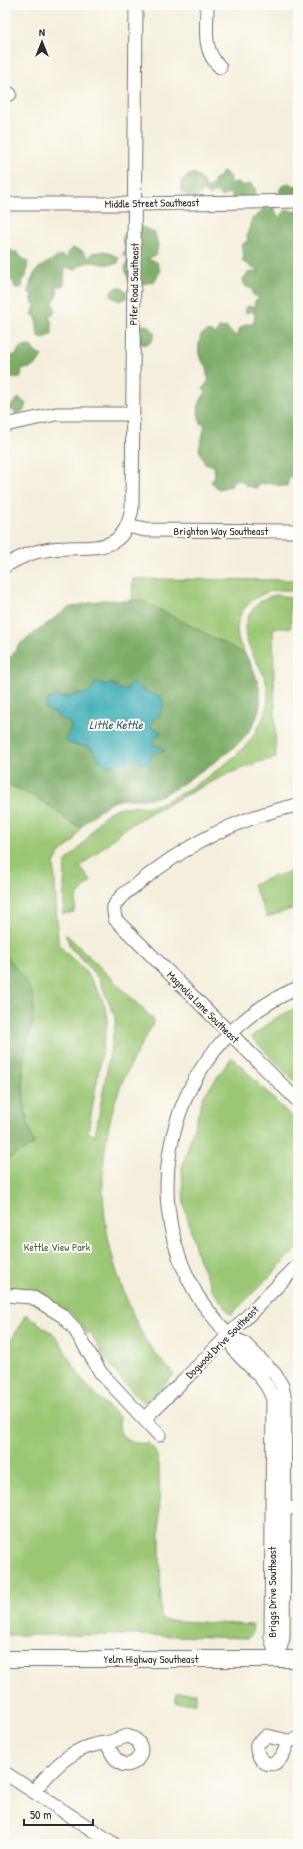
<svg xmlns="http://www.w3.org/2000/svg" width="303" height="1849" viewBox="0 0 303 1849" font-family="'Patrick Hand',sans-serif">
  <rect width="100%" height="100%" fill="#fdfcf7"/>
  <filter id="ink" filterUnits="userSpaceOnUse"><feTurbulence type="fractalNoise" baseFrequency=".025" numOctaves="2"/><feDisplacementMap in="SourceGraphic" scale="8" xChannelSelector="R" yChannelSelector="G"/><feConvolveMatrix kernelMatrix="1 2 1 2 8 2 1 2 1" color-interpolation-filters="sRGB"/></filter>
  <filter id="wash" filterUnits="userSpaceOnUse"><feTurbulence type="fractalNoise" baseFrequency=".012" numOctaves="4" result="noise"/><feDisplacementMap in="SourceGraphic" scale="16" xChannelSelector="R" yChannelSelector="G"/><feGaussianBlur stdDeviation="0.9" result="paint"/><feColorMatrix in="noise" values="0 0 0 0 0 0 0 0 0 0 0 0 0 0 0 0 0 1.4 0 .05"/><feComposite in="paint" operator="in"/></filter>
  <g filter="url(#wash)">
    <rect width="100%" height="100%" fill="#f4efdc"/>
    <path fill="#9bc775" stroke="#637950" d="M133,579L298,580V593C273,582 237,601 237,630C237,639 241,646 245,654L143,601H132Z
      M275,595L290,597L291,628H273L276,758L259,762L228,774L154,811L127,827L80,867L91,881L77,896L74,912L63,914L65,864C69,856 76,853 81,846C92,835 97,817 113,810C126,804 141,809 155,805C181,797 236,761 251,739C263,722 272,703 266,682C259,658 234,637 251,612C257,603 264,598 275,595Z
      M5,784C23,790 40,799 55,810C67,818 65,822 81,827L73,842L59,854L54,864L58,940C62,953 74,958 82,968C94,981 105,1001 108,1018L88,1132L95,1136L116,1019L99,979L79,955L71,949L65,933L155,1021C140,1047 124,1073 115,1102C94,1171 101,1241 130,1307C135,1320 141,1333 149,1345C156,1355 166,1365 174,1375L148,1401L142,1402C120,1379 105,1361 91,1333L87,1334C68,1300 40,1297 5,1290V1160L34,1145L27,1121L23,1088L24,1053L33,1023L22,977L5,955Z
      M298,870V907L267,917L253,885L271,877Z
      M298,1007V1085L251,1037L274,1019Z
      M232,1057L298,1123V1248L231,1315L213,1291L198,1258L184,1205L182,1168L203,1097Z
      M26,1314L57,1337L78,1374L92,1391L120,1418C115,1437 131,1445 148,1443C156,1449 157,1456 159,1465L161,1620L253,1625L252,1634L248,1638L138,1635H5V1342L12,1339Z
      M176,1693H196V1703H176Z"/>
    <path fill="#7cac66" stroke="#546c48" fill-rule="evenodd" d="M224,171L230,178L229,181L232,183L237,182L244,186L250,183L256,189L254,196L248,199L243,195L242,199L233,200L230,192L223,197L215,192L210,196L204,191L198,197L190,198L181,191C180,180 184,177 195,173L202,180L207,189L211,185H216L213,182Z
      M289,183L294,186L298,185V197L284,199L279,192L281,187Z
      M264,208H274L279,218L287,209L294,212L298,208V485L290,475L287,486H279L269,482L265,484L260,483L256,488L246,486L241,480L232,481V486L218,489L211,482L215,476L214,466L205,463L199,450L205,425L201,424C196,411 198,403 206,392L203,389L209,379L207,376V366C196,358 198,347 201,335L208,331L216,334L219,328L226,327L234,335L238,336L239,329L246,324H253L255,316L253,311L246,313L245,308L249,306L255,307L254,302L260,298L253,295L252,289L245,286L243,279L248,273L259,271C254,267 248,266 242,261L244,256L242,245L248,240L247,235L252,219L256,217Z
      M142,227L155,233L158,245L156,255L147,259L157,262L160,272L154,282L141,284L129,282L125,268L127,262L138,258L122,255L126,250L122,239L127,229Z
      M5,246L13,252H17L21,257L28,262L26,277L22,281L23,286L21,288H15L13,281L5,278Z
      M73,248L83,251L89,259L92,253L105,251L119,258L118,263C102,269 90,254 75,270L65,267L64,285L56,287L58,293L53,303L56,311L49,317L52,323V334L44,338L38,336L36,317L32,314L35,306L31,299L32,293H29C27,289 29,289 30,285C34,265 48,264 61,255L67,259L68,253Z
      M119,287L126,291V298L119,301L111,296V290Z
      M148,325L155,333L152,341L147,345L138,343V326Z
      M31,346L36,353L42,356C37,364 33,370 22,368L21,377L5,379V357L16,355L20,347Z
      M19,398L26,404L24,410L16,414L12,409L11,411H5V402L12,406L13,403Z
      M102,600L143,601L245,654C280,711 250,740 201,771C187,780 173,792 157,797C146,800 134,798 123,799C105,802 93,816 81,827C65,822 67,818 55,810C40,799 23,790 5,784V665L20,644L68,608ZM100,683L106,685L113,684L122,690L138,686L142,690L161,697L156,717L152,720L151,727L154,737L152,743L156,746L151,755L132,758L116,764L90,747L73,745L66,738L71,727L69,722L57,717L56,713L64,697H71L74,694H86Z
      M5,955C14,966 31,984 33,998C36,1018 29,1034 25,1052C18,1082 25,1117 34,1145L5,1160Z"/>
    <path fill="#3cadb5" stroke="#346c70" d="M96,682L106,685L113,684L118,689L127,690L130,684L135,683L142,690L161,697L164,705L160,715L152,720L151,727L161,732L159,737H154L152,743L156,746L163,748L164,752H154L149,763H140L137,759L107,766L101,762L90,747L67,743L66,738L71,727L69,722L57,717L56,713L45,709L48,699L55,697H71L74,694H86L92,689Z"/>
  </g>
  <g filter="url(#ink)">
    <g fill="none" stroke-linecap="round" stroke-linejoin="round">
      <g stroke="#717069" stroke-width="15">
        <path id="minor" d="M207,5C207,28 202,51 220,67
          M5,94H10
          M5,204H135L298,201
          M5,425L56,414H133
          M127,526L145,530L298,531
          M5,566C19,557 35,551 51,549C88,544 124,559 132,508L136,5
          M298,805C240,817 186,845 140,882C131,889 118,896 114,907C113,911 115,915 115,919L298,1101
          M5,1295L32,1297L63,1316L74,1328L101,1373L159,1435
          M229,1337L244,1343L275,1374L282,1386L285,1400L283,1638L277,1659
          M145,1418C197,1368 247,1317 298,1265
          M276,1508H298
          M277,1659L271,1637L273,1400C267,1379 250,1368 236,1352C232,1348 232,1341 228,1336C219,1322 206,1310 197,1295C131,1184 178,1038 298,988
          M127,1736C156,1743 133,1777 117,1760C112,1756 110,1749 107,1743Z
          M288,1741C286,1747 284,1756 278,1761C266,1770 255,1756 257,1744L267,1736L288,1741L298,1739
          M5,1773L114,1844
          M34,1791C54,1767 74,1745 107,1743"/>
      </g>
      <g stroke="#717069" stroke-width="18">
        <path id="major" d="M5,1659H298"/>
      </g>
      <use href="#minor" stroke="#fff" stroke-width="13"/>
      <use href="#major" stroke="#fff" stroke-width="16"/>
    </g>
  </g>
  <g text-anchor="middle" stroke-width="4" stroke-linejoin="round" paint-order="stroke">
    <g font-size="11" fill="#2b2b2b" stroke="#fdfcf7">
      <text transform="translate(152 203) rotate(-1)" y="4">Middle Street Southeast</text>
      <text transform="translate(134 284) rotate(-89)" y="4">Pifer Road Southeast</text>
      <text x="221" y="535">Brighton Way Southeast</text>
      <text transform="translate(203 1007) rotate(45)" y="4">Magnolia Lane Southeast</text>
      <text transform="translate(222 1342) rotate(-45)" y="4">Dogwood Drive Southeast</text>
      <text transform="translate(272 1592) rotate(-90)" y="4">Briggs Drive Southeast</text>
      <text x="151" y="1663">Yelm Highway Southeast</text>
    </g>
    <g font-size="11" fill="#4d5a41" stroke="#fdfcf7">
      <text x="57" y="1251">Kettle View Park</text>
    </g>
    <g font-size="12" font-style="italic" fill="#325f62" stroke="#fdfcf7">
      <text x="116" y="729">Little Kettle</text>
    </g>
  </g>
  <rect width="303" height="1849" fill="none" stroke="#fdfcf7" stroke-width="20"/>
  <g transform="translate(42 42)" stroke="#fdfcf7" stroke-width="3" paint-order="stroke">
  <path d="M0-3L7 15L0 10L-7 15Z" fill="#2b2b2b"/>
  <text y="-6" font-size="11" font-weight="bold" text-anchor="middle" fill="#2b2b2b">N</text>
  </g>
  <path d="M24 1819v6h69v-6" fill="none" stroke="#2b2b2b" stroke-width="2"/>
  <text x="30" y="1819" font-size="12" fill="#2b2b2b" stroke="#fdfcf7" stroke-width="3" paint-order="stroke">50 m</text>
</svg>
